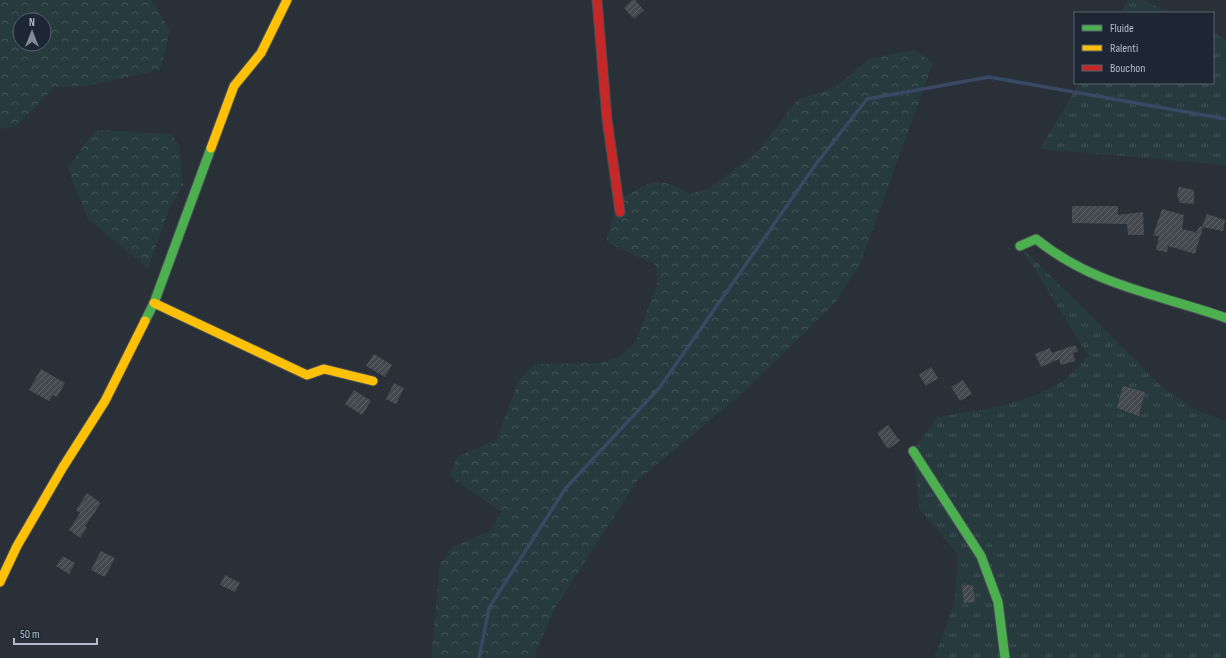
<svg xmlns="http://www.w3.org/2000/svg" width="1226" height="658" viewBox="0 0 1226 658" font-family="'Sofia Sans Condensed',sans-serif">
  <defs>
    <pattern id="grass-tufts" width="24" height="20" patternUnits="userSpaceOnUse"><rect width="24" height="20" fill="#273a3e"/><path d="M3 7l-1-3M5 7V3M7 7l1-3M15 17l-1-3M17 17v-4M19 17l1-3" fill="none" stroke="#445559"/></pattern>
    <pattern id="forest-crowns" width="20" height="18" patternUnits="userSpaceOnUse"><rect width="20" height="18" fill="#273a3e"/><path d="M2 6a3 3 0 1 1 6 0M12 15a3 3 0 1 1 6 0" fill="none" stroke="#445559"/></pattern>
    <pattern id="building-hatch" width="6" height="6" patternUnits="userSpaceOnUse"><rect width="6" height="6" fill="#444950"/><path d="M-1 1l2-2M0 6l6-6M5 7l2-2" fill="none" stroke="#5d6168"/></pattern>
  </defs>
  <rect width="100%" height="100%" fill="#2a3038"/>
  <path fill="url(#grass-tufts)" d="M1128,0H1143L1171,13H1120Z
    M1213,33L1226,39V165L1040,149L1079,83H1213Z
    M1020,246L1162,387L1196,410L1226,421V658H934L955,601L958,555L920,510L913,451L937,417C978,410 1020,406 1056,385C1069,378 1078,366 1088,355Z"/>
  <path fill="url(#forest-crowns)" fill-rule="evenodd" d="M0,0H151L170,30L160,70L86,86L55,87L16,126L0,129ZM20,20H44V44H20Z
    M915,50L933,63L860,264L835,303L744,392L637,481L555,608L537,648L536,658H431L440,564L452,547L490,531L501,512L449,476L457,457L496,440L519,380L535,364L599,363L619,357L636,341L657,285L656,265L606,242L617,201C649,183 655,173 690,194L710,188L759,150L797,100L837,86L870,58Z
    M95,130L171,134L179,145L183,185L170,207L148,269L87,218L68,168Z"/>
  <g fill="none" stroke-linecap="round" stroke-linejoin="round">
    <path stroke="#384963" stroke-width="3.5" d="M479,658L489,608L565,489L660,387L816,164L867,99L989,77L1226,119"/>
  </g>
  <path fill="url(#building-hatch)" d="M632,0H635L644,10L634,19L624,8Z
    M1179,187L1194,190V204L1180,203L1177,195Z
    M1072,206H1118V215L1143,212L1144,235H1128L1127,224L1072,223Z
    M1162,209L1184,215L1182,229L1195,232V234L1200,226L1203,227L1195,254L1168,246L1167,252L1156,250L1159,236H1153Z
    M1207,214L1225,220L1223,231L1202,227Z
    M1075,345L1078,351L1073,353L1075,361L1061,365L1059,359L1041,367L1035,354L1050,348L1052,353Z
    M374,354L392,365L385,377L366,366Z
    M931,367L938,378L926,386L919,375Z
    M41,369L65,383L57,397L53,395L49,401L29,390Z
    M963,380L972,394L960,401L951,387Z
    M394,383L404,388L396,404L386,399Z
    M1123,386L1145,392L1139,416L1117,408Z
    M354,390L371,401L362,415L345,404Z
    M888,425L900,441L888,449L877,433Z
    M87,493L101,503L85,526L87,528L80,538L69,530L80,513L76,510Z
    M101,551L115,558L105,577L91,570Z
    M63,556L75,563L69,574L56,566Z
    M225,575L240,583L235,592L220,585Z
    M973,585L975,602L964,603L962,586Z"/>
  <g fill="none" stroke-linecap="round" stroke-linejoin="round">
    <g stroke="#484c53" stroke-width="11">
      <path id="fast" d="M1020,246L1036,239C1094,286 1158,294 1226,318
        M145,321L154,303L211,148
        M913,451L981,556L998,602L1005,658"/>
    </g>
    <g stroke="#484c53" stroke-width="11">
      <path id="slow" d="M211,148L234,86L261,53L287,0
        M154,303L307,375L324,369L373,381
        M0,582L17,546L63,467L105,401L145,321"/>
    </g>
    <g stroke="#484c53" stroke-width="11">
      <path id="jam" d="M597,0L607,119L620,212"/>
    </g>
    <use href="#fast" stroke="#4caf50" stroke-width="9"/>
    <use href="#slow" stroke="#ffc107" stroke-width="9"/>
    <use href="#jam" stroke="#c62828" stroke-width="9"/>
  </g>
  <rect x="1074" y="12" width="140" height="72" fill="#1d2633" stroke="#59626f"/>
  <rect x="1082" y="25" width="20" height="6" fill="#4caf50" stroke="#59626f"/>
  <text x="1110" y="32" font-size="12" fill="#b4bcc9">Fluide</text>
  <rect x="1082" y="45" width="20" height="6" fill="#ffc107" stroke="#59626f"/>
  <text x="1110" y="52" font-size="12" fill="#b4bcc9">Ralenti</text>
  <rect x="1082" y="65" width="20" height="6" fill="#c62828" stroke="#59626f"/>
  <text x="1110" y="72" font-size="12" fill="#b4bcc9">Bouchon</text>
  <g transform="translate(32 32)"><circle r="19" fill="#1d2633" stroke="#59626f"/>
  <path d="M0-3L7 15L0 10L-7 15Z" fill="#848b96"/>
  <text y="-6" font-size="11" font-weight="bold" text-anchor="middle" fill="#b4bcc9">N</text>
  </g>
  <path d="M14 638v6h83v-6" fill="none" stroke="#b4bcc9" stroke-width="2"/>
  <text x="20" y="638" font-size="12" fill="#b4bcc9" stroke="#1d2633" stroke-width="3" paint-order="stroke">50 m</text>
</svg>
